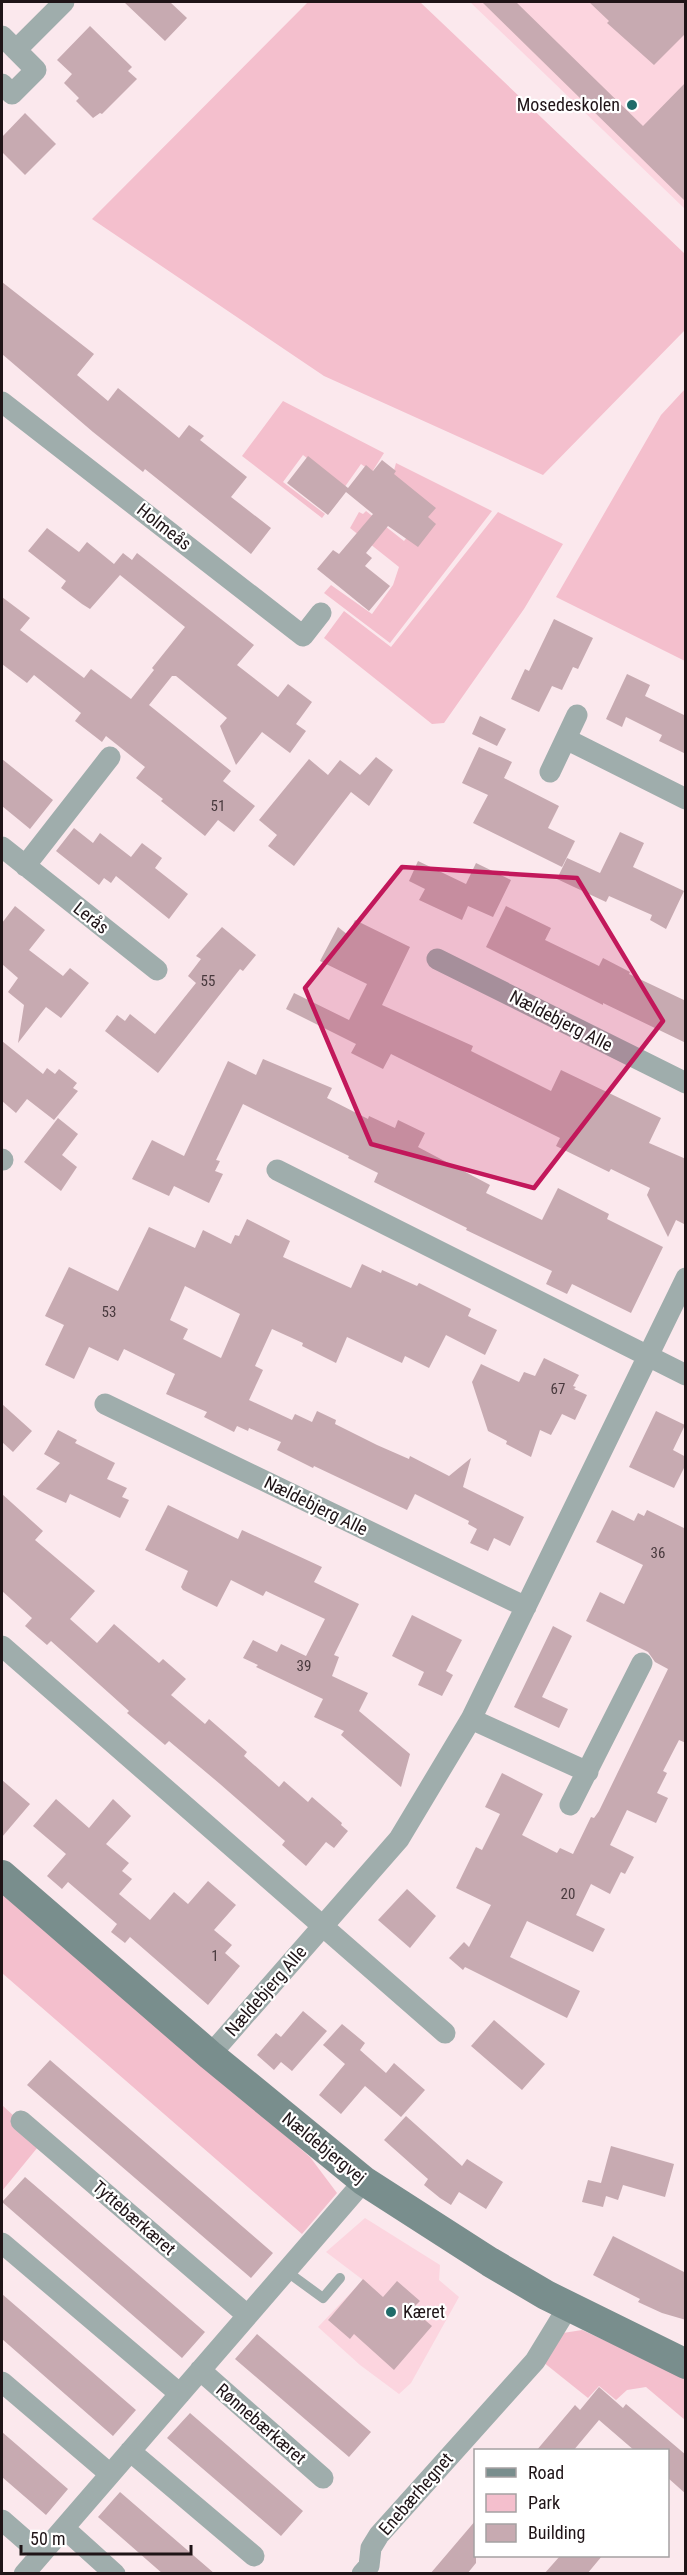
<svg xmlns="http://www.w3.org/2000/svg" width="687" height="2575" viewBox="0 0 687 2575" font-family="'Roboto Condensed',sans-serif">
  <rect width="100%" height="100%" fill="#fbe8ed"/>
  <path fill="#fcd5df" d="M470,2H685V209Z
    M365,2218L440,2265L439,2280L459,2297L411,2383L399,2394L360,2365L318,2327L363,2280L326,2252Z"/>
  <path fill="#f4bfcd" d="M308,2H420L685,254V330L543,475L324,376L92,219Z
    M685,389V661L556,597L661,415Z
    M283,401L384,453L372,472L361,464L344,488L303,455L283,482L325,514L322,518L242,456Z
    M396,463L492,511L390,643L324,593L331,585L372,614L393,585L399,567L350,528L359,512L363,514L366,511L404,541L430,509L392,478Z
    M498,512L563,544L524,609L444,723L432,724L324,638L344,611L391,647Z
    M2,1892L310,2157L337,2193L302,2234L2,1973Z
    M2,2105L42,2142L2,2191Z
    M582,2330L685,2377V2420L646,2387L627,2390L616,2400L599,2386L588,2398L543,2362L563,2333Z"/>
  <path fill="#c7aab1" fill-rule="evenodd" d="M124,2H170L187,18L165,41Z
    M482,2H516L643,126L686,82V202Z
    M589,2H686V33L654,65L607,23L609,21Z
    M90,26L132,67L128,71L137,79L102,114L100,113L93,118L76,101L79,98L64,83L72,74L57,60Z
    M25,113L56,144L25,175L2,152V137Z
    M2,282L94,354L77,375L108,401L118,388L179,438L189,425L204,436L200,440L247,477L231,497L271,528L251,554L145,469L143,472L93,432L2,354Z
    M308,456L348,488L366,465L373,471L382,460L396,471L394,474L436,508L428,517L436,524L418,547L388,526L366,553L372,558L365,566L390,586L369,611L317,569L333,550L339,554L373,514L346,492L328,515L287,483Z
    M47,528L79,552L87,542L114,564L123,553L132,560L137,553L254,645L237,665L278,697L288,684L312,702L296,724L306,731L290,753L262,732L236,765L220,726L227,718L176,676H172L149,705L231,771L223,781L255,806L234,832L218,820L205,836L161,801L163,799L136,778L145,767L106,736L102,742L75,721L81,713L34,675L27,683L2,664V597L30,618L20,630L84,678L91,669L131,699L154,670L152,668L185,627L120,575L90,609L82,604L61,588L66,581L28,551Z
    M554,619L593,638L578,669L573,667L562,690L552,686L539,712L511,699L525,669L529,671Z
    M627,674L650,685L645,696L686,716V754L659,741L662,735L626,717L622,727L606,719Z
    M480,716L506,729L497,746L472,734Z
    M479,747L512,762L504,778L559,806L548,828L575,841L562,867L473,823L488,795L462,783Z
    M376,757L393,770L369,806L351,792L294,866L268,846L277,835L259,820L309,759L328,775L340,760L360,775Z
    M2,759L53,800L30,829L2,806Z
    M74,828L93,843L100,833L131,857L142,843L162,858L155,868L188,894L169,919L116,876L111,883L104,878L99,885L56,851Z
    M620,832L644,843L633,867L684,891L666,929L650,920L652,915L609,896L606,902L557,879L567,858L600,873Z
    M418,861L466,884L476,863L511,880L493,917L468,906L462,920L419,900L425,889L409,881Z
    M15,906L45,930L29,950L63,976L70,968L89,983L61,1018L46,1007L18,1043L24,1005L8,992L18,978L2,964V923Z
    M506,906L551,928L545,940L599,966L603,958L630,972L629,974L686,1001V1043L603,1003V1005L486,947Z
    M355,920L410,947L382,1005L473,1046L471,1051L551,1091L561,1070L661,1118L649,1143L686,1159V1225L676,1220L668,1237L647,1195L650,1188L611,1169L609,1172L556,1146L560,1138L391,1054L383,1069L351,1053L356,1044L286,1009L294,993L349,1020L367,984L320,961L338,927L348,935Z
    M222,927L256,955L243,971L240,969L158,1073L105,1031L117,1015L125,1021L130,1014L155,1034L196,983L188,976L201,959L196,956Z
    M2,1041L43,1074L47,1068L55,1074L59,1069L77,1083L73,1088L78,1091L54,1120L27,1099L16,1113L2,1101Z
    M263,1059L332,1088L327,1098L368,1119L369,1116L395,1128L398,1120L425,1133L418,1147L490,1185L486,1193L542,1220L558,1188L609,1214L607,1219L663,1247L631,1313L572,1284L567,1294L546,1284L552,1271L466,1230L467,1228L374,1182L378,1173L348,1158L349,1156L243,1104L216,1160L220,1161L215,1171L223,1174L209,1203L174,1186L169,1196L132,1179L152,1140L184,1156L228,1061L256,1075Z
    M58,1118L78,1134L62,1155L77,1167L61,1191L24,1162Z
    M247,1219L290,1241L283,1257L351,1288L362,1264L381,1273L382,1270L417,1286L419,1283L471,1309L468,1316L497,1330L485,1355L446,1335L429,1368L405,1356L402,1363L347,1337L336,1363L302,1346L303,1343L272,1329L255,1366L263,1370L249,1400L292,1420L295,1414L312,1422L317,1411L336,1420L335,1424L377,1445L409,1459L410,1456L449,1476L471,1458L463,1487L524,1517L510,1546L494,1538L488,1551L470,1543L477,1529L468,1524L469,1521L415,1494L407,1510L314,1466L313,1468L277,1450L281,1442L249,1428L248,1431L237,1426L234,1432L204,1417L207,1412L166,1394L175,1374L124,1349L118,1361L89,1347L74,1379L45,1365L64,1325L45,1316L69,1267L118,1291L149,1227L195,1248L203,1230L231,1244L235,1235L239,1236ZM185,1286L240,1314L221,1358L183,1339L188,1329L170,1320Z
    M544,1358L579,1375L573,1386L576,1387L574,1389L587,1395L575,1420L562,1414L551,1435L540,1430L531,1457L506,1444L507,1441L488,1431L472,1382L481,1364L519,1382L524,1372L535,1376Z
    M2,1404L32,1431L13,1452L2,1442Z
    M656,1411L685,1425L673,1450L686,1457V1464L674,1488L629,1467Z
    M58,1430L77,1440L75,1443L115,1463L107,1479L127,1488L122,1497L129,1500L120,1518L70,1494L66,1503L36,1489L60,1463L44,1454Z
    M2,1494L43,1531L35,1540L95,1591L70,1619L97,1643L114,1624L159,1663L163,1659L186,1679L171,1695L205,1724L209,1719L247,1752L244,1756L279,1787L284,1781L308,1802L312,1797L342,1823L341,1825L348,1831L334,1848L326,1842L306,1866L282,1845L285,1841L220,1784L169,1741L165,1745L127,1713L129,1711L51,1641L47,1645L25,1626L32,1618L2,1591Z
    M168,1505L238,1539L242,1530L322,1567L314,1582L359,1604L334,1655L339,1657L332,1676L368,1693L359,1711L410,1754L401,1787L341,1735L344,1731L314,1717L323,1699L256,1667L258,1665L243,1658L253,1640L277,1652L281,1644L306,1656L325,1619L266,1591L263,1596L231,1580L217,1607L183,1590L181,1587L188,1571L145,1550Z
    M612,1510L634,1521L638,1513L644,1516L647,1510L686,1529V1743L679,1740L663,1771L667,1773L657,1793L668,1798L656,1823L627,1810L610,1845L634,1857L625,1874L621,1872L610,1894L591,1884L576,1915L605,1929L593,1952L527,1921L510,1957L580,1991L567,2018L465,1967L463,1970L449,1958L464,1942L469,1947L491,1905L456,1888L476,1847L482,1850L500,1814L485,1807L502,1773L543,1794L522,1835L557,1853L560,1848L573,1854L591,1817L594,1818L599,1811L668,1669L655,1662L648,1652L586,1621L600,1592L624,1604L643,1565L596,1542Z
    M412,1615L462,1640L446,1671L453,1675L442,1696L418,1685L424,1672L392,1656Z
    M553,1626L572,1636L542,1697L568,1709L559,1728L514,1707Z
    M2,1780L30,1804L2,1837Z
    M56,1799L89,1828L113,1799L131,1816L106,1844L129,1863L122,1871L132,1879L119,1894L150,1920L174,1892L188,1904L208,1881L236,1905L214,1930L232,1945L225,1953L240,1966L208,2005L130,1937L125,1943L111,1932L117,1924L68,1882L62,1889L47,1876L66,1854L33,1826Z
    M407,1889L436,1916L410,1948L378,1920Z
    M303,2011L327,2031L292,2071L281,2062L274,2070L257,2055L276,2033L281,2037Z
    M494,2020L545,2064L522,2090L471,2046Z
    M342,2024L365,2043L360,2050L386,2073L394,2063L425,2090L401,2117L365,2086L341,2114L319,2095L345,2064L323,2045Z
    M50,2060L273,2253L251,2278L27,2085Z
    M406,2116L462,2166L467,2159L503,2182L486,2209L459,2192L451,2205L440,2198L424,2185L428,2179L384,2140Z
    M611,2146L674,2164L665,2197L623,2185L618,2200L606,2196L603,2207L582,2202L588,2180L601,2183Z
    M25,2177L205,2332L182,2358L2,2202Z
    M613,2236L686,2273V2320L662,2313L638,2302L640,2299L593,2275Z
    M363,2279L383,2297L397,2281L420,2301L412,2309L432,2326L394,2370L354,2334L350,2339L328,2320Z
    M2,2294L136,2410L113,2436L2,2339Z
    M257,2334L371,2432L349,2457L235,2359Z
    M599,2387L623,2408L626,2404L686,2455V2494L668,2478V2451H635L599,2420L573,2451H536L575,2405L580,2410Z
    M190,2413L303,2511L281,2536L167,2438Z
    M2,2432L68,2489L46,2515L2,2477Z
    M120,2492L215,2574H163L98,2517Z
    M476,2520V2563L467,2574H430Z
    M560,2556H602L587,2574H544Z"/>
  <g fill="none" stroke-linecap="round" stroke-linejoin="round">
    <path stroke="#9fadac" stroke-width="10" d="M286,2271L323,2298L340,2278"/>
    <path stroke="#9fadac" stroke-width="21" d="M2,36L36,70L12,94L2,84
      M16,50L64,2
      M2,402L303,636L321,613
      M566,739L686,799
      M550,772L577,715
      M2,847L157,970
      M25,866L110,757
      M437,959L686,1083
      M2,1159L3,1160
      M277,1170L686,1375
      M105,1404L526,1607
      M2,1646L445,2033
      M471,1719L588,1772
      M570,1805L642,1663
      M210,2055L399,1839L471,1719L686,1278
      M21,2121L247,2315
      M2,2243L180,2394
      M200,2370L323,2478
      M2,2382L110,2474
      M130,2451L254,2556
      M2,2520L41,2554
      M64,2528L115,2574
      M24,2574L364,2181
      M362,2574L369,2566L371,2548L379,2535L535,2361L568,2307"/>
    <path stroke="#798e8d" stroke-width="30" d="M2,1875L210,2055L364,2181L490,2262L546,2295L686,2364"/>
  </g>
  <path fill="#c2185b" fill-opacity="0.2" stroke="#c2185b" stroke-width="4.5" stroke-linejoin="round" d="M402,867L577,878L663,1021L534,1188L371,1144L305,988Z"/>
  <g fill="#1f6b69" stroke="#fff" stroke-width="2">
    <circle cx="632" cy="105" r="6"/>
    <circle cx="391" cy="2312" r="6"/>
  </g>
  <g text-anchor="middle" stroke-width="4.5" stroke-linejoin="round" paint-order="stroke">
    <g font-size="15" fill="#493a3e">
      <text x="218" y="811">51</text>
      <text x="208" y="986">55</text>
      <text x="109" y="1317">53</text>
      <text x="558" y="1394">67</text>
      <text x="658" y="1558">36</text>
      <text x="304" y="1671">39</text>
      <text x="568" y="1899">20</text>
      <text x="215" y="1961">1</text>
    </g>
    <g font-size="18" fill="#1f1417" stroke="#fff" text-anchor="end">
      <text x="620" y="111">Mosedeskolen</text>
      <text x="403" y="2318" text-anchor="start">Kæret</text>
    </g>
    <g font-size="18" fill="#1f1417" stroke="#fff">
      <text transform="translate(164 527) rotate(38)" y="6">Holmeås</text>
      <text transform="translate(91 918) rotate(38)" y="6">Lerås</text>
      <text transform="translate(561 1021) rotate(27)" y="6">Nældebjerg Alle</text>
      <text transform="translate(316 1506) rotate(26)" y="6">Nældebjerg Alle</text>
      <text transform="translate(266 1991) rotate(-49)" y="6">Nældebjerg Alle</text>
      <text transform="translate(324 2148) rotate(39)" y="6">Nældebjergvej</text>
      <text transform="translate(134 2218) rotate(41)" y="6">Tyttebærkæret</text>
      <text transform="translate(261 2424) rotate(41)" y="6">Rønnebærkæret</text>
      <text transform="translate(416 2494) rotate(-49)" y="6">Enebærhegnet</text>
    </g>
  </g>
  <rect width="687" height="2575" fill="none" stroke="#1f1417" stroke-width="6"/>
  <rect x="474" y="2449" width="195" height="108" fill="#ffffff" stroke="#a5a1a2" stroke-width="1.5"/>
  <rect x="486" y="2468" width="30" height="9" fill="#798e8d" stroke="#a5a1a2" stroke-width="1.5"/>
  <text x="528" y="2479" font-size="18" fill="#1f1417">Road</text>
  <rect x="486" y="2494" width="30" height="18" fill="#f4bfcd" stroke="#a5a1a2" stroke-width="1.5"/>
  <text x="528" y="2509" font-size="18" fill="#1f1417">Park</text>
  <rect x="486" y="2524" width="30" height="18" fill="#c7aab1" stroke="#a5a1a2" stroke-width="1.5"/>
  <text x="528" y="2539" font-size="18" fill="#1f1417">Building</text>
  <path d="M21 2545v9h170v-9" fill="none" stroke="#1f1417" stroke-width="3"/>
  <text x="30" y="2545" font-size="18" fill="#1f1417" stroke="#ffffff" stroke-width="4.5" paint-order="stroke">50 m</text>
</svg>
